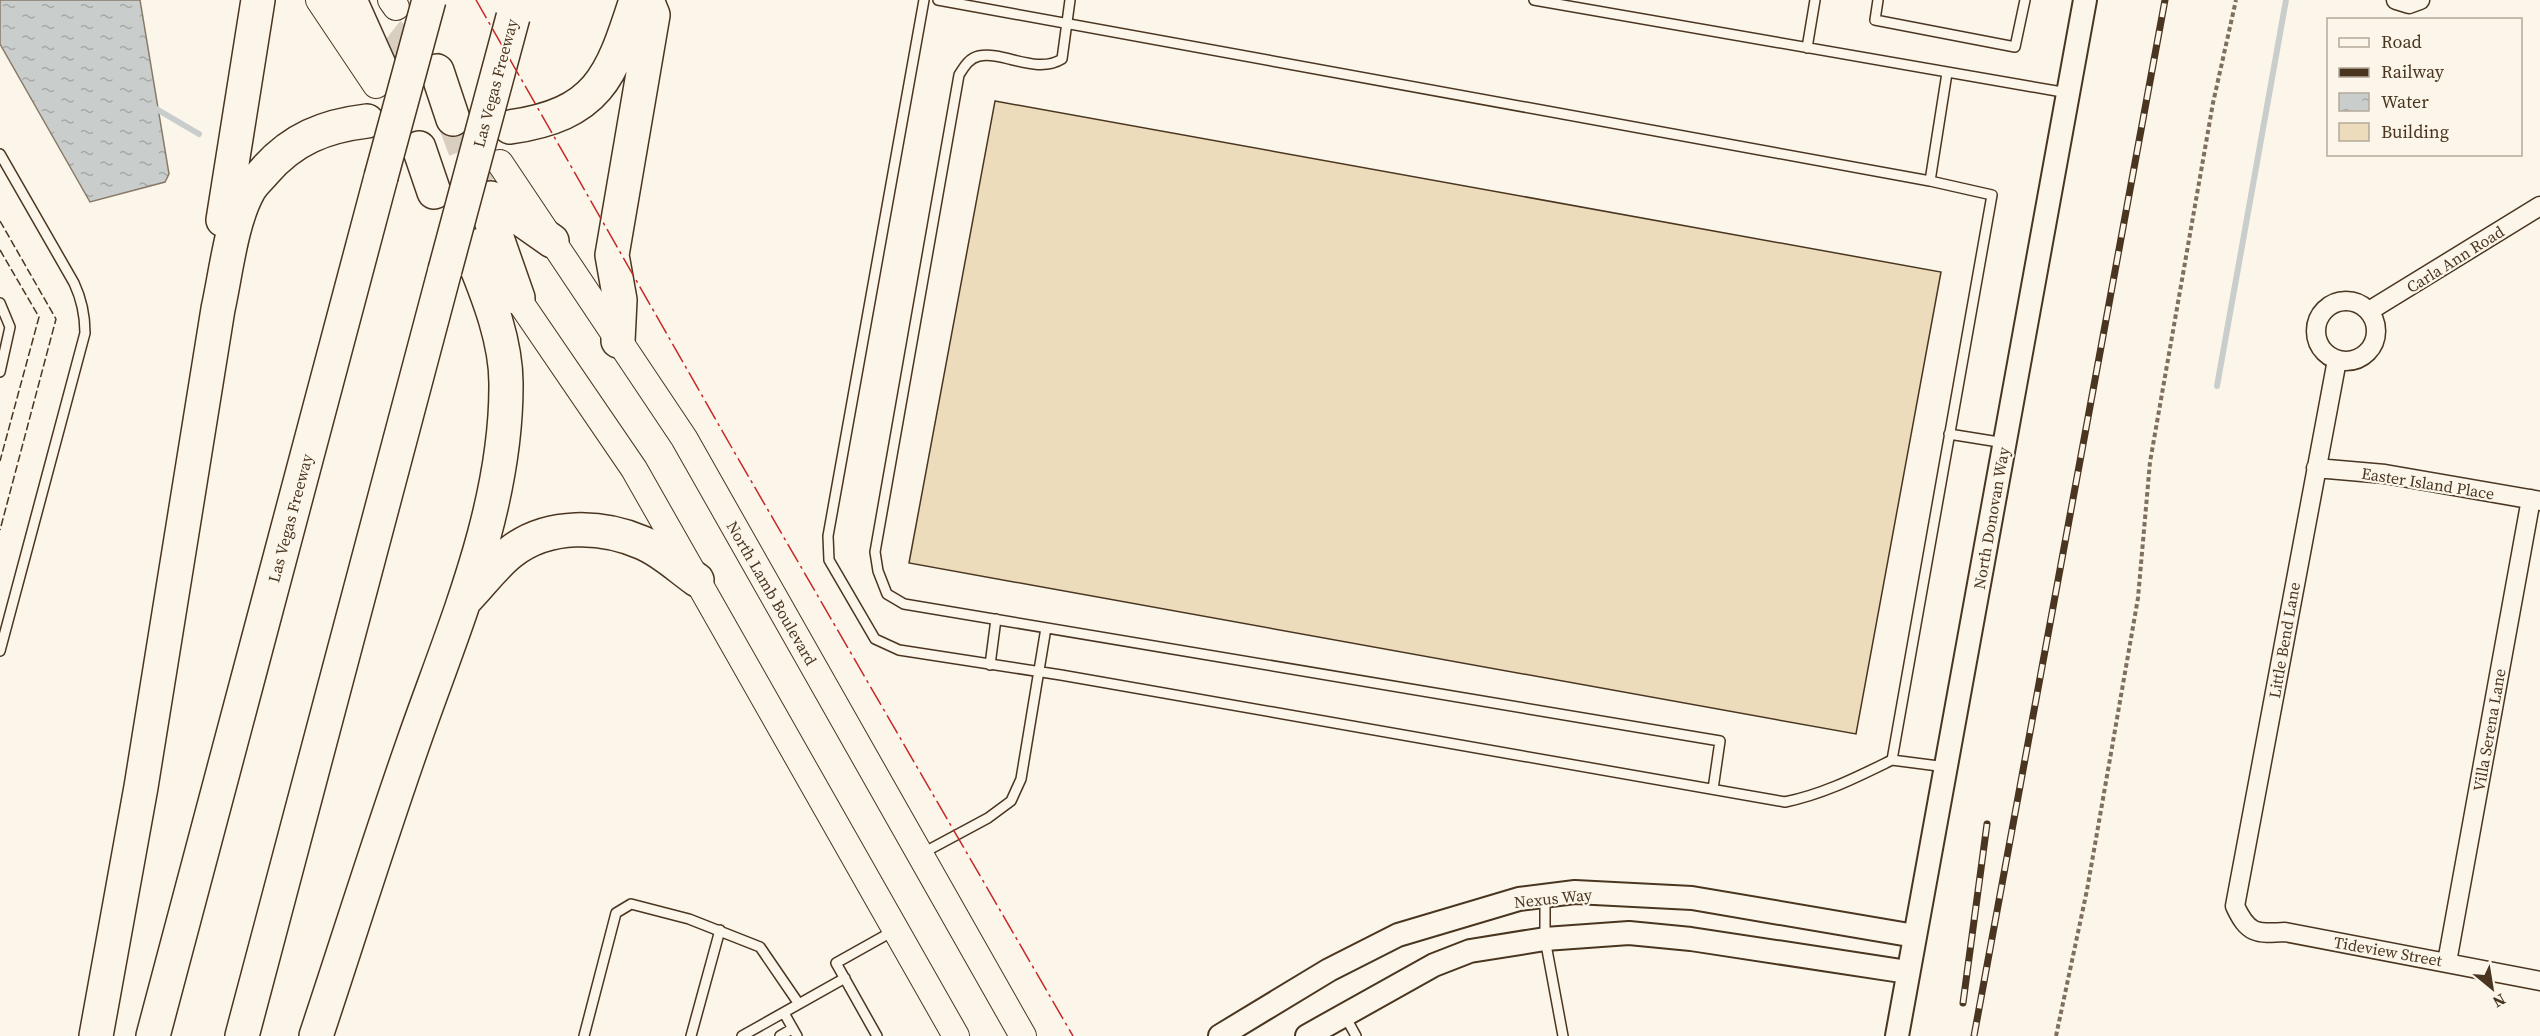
<svg xmlns="http://www.w3.org/2000/svg" width="2540" height="1036" viewBox="0 0 2540 1036" font-family="'Source Serif 4',serif">
  <defs>
    <pattern id="water-ripples" width="26" height="14" patternUnits="userSpaceOnUse" patternTransform="scale(1.5)"><rect width="26" height="14" fill="#c9cecd"/><path d="M2 4q2-2 4 0t4 0M15 11q2-2 4 0t4 0" fill="none" stroke="#a5a8a6"/></pattern>
  </defs>
  <rect width="100%" height="100%" fill="#fbf6e9"/>
  <path fill="url(#water-ripples)" stroke="#887966" stroke-width="1.5" d="M0,0H140L169,174L165,182L90,202L0,44Z"/>
  <g fill="none" stroke-linecap="round" stroke-linejoin="round">
    <path stroke="#c9cecd" stroke-width="6" d="M153,107L199,134
      M2217,386L2286,0"/>
  </g>
  <path fill="#ecdcbc" stroke="#4a3520" stroke-width="1.5" d="M995,101L1941,272L1856,734L909,563Z"/>
  <g fill="none" stroke-linecap="round" stroke-linejoin="round">
    <path stroke="#d8cfc1" stroke-width="33" stroke-dasharray="33 16" stroke-linecap="butt" d="M390,34L435,70
      M453,119L478,185"/>
    <g stroke="#4a3520" stroke-width="12">
      <path id="service" d="M924,0L828,536L829,560L875,639L899,650L1061,675L1785,802C1824,794 1857,777 1892,760L1992,195L1930,181
        M938,0L1930,181L1947,73
        M1070,0L1062,59C1036,75 1004,51 979,56C969,58 964,67 959,75L875,552L878,571L887,594L904,604L1720,741L1713,789
        M1534,0L2068,93
        M1878,0L1875,20L2015,47L2025,0
        M1807,48L1815,0
        M0,154L74,283C82,300 85,314 85,333L0,651
        M0,303L10,327L0,372
        M1949,434L2005,443
        M990,665L996,619
        M1892,760L1946,767
        M921,854L988,818L1011,801L1021,779L1046,628
        M1545,896V939L1563,1036
        M784,1013L797,1036
        M1345,1016L1356,1036
        M584,1036L616,913L631,904L689,919L760,947L799,1004
        M691,1036L720,930
        M742,1036L845,978
        M780,1036L792,1029
        M877,1036L836,963L895,930"/>
    </g>
    <g stroke="#4a3520" stroke-width="21">
      <path id="minor" d="M2396,0L2409,4L2420,0
        M2316 331a30 30 0 1 1 60 0a30 30 0 1 1-60 0Z
        M2369,311L2540,206
        M2337,360L2235,906C2248,934 2256,934 2285,932L2540,981
        M2316,468L2385,474L2540,501
        M2447,962L2531,499"/>
    </g>
    <g stroke="#4a3520" stroke-width="26">
      <path id="tertiary" d="M1220,1036L1329,970L1398,935L1519,899L1575,892L1692,898L1915,936
        M1307,1036L1434,965L1470,951L1545,939L1629,933L1691,939L1908,972
        M1897,1036L2085,0"/>
    </g>
    <g stroke="#4a3520" stroke-width="28">
      <path id="secondary" d="M319,0L376,85
        M391,0L396,7
        M500,163L684,438L1023,1036
        M479,242L634,469L956,1036"/>
    </g>
    <g stroke="#4a3520" stroke-width="36">
      <path id="motorway" d="M350,0L380,67
        M437,71L453,119
        M510,127C598,114 611,78 636,0
        M419,148L434,192
        M491,198L552,241
        M488,212L518,298
        M223,220L258,0
        M618,341L620,300L612,255L653,15L647,0
        M466,599C481,584 494,565 511,552C548,523 602,525 643,543C662,551 680,568 697,580
        M96,1036L141,787L218,309C226,273 231,222 249,190C253,183 259,178 264,172C292,139 325,126 367,121
        M153,1036L381,177
        M242,1036L445,270
        M316,1036C349,937 380,837 415,738C455,624 507,506 506,383C506,342 489,298 474,261"/>
    </g>
    <path stroke="#7f6f5c" stroke-width="4" stroke-dasharray="4.5 3" stroke-linecap="butt" d="M2056,1036L2087,890L2111,753L2138,598L2150,462L2213,103L2236,0"/>
    <use href="#service" stroke="#fbf6e9" stroke-width="9"/>
    <use href="#minor" stroke="#fbf6e9" stroke-width="18"/>
    <use href="#tertiary" stroke="#fbf6e9" stroke-width="22"/>
    <use href="#secondary" stroke="#fbf6e9" stroke-width="26"/>
    <use href="#motorway" stroke="#fbf6e9" stroke-width="33"/>
    <g stroke="#4a3520" stroke-width="7">
      <path id="rail" d="M1963,1003L1987,824
        M1974,1036L2165,0"/>
    </g>
    <use href="#rail" stroke="#fbf6e9" stroke-width="4.5" stroke-dasharray="14" stroke-linecap="butt"/>
    <g stroke="#4a3520" stroke-width="36" stroke-linecap="butt">
      <path id="motorway-bridge" d="M381,177L429,0
        M445,270L513,17"/>
    </g>
    <use href="#motorway-bridge" stroke="#fbf6e9" stroke-width="33"/>
    <path stroke="#4a3520" stroke-width="1.5" stroke-dasharray="8 3" stroke-linecap="butt" d="M0,221L56,319L0,530
      M0,250L39,317L0,461"/>
    <path stroke="#c62828" stroke-width="1.5" stroke-dasharray="21 4.5 3 4.5" stroke-linecap="butt" d="M476,0L732,448L1073,1036"/>
  </g>
  <g text-anchor="middle" stroke-width="4.5" stroke-linejoin="round" paint-order="stroke">
    <g font-size="16" fill="#4a3520" stroke="#fbf6e9">
      <text transform="translate(495 83) rotate(-75)" y="6">Las Vegas Freeway</text>
      <text transform="translate(2455 259) rotate(-32)" y="6">Carla Ann Road</text>
      <text transform="translate(2428 483) rotate(9)" y="6">Easter Island Place</text>
      <text transform="translate(290 518) rotate(-75)" y="6">Las Vegas Freeway</text>
      <text transform="translate(1991 518) rotate(-80)" y="6">North Donovan Way</text>
      <text transform="translate(772 593) rotate(60)" y="6">North Lamb Boulevard</text>
      <text transform="translate(2284 640) rotate(-80)" y="6">Little Bend Lane</text>
      <text transform="translate(2489 730) rotate(-80)" y="6">Villa Serena Lane</text>
      <text transform="translate(1553 898) rotate(-6)" y="6">Nexus Way</text>
      <text transform="translate(2388 951) rotate(10)" y="6">Tideview Street</text>
    </g>
  </g>
  <rect x="2327" y="18" width="195" height="138" fill="#fbf6e9" stroke="#b4a999" stroke-width="1.5"/>
  <rect x="2339" y="38" width="30" height="9" fill="#fbf6e9" stroke="#b4a999" stroke-width="1.5"/>
  <text x="2381" y="48" font-size="18" fill="#4a3520">Road</text>
  <rect x="2339" y="68" width="30" height="9" fill="#4a3520" stroke="#b4a999" stroke-width="1.5"/>
  <text x="2381" y="78" font-size="18" fill="#4a3520">Railway</text>
  <rect x="2339" y="93" width="30" height="18" fill="url(#water-ripples)" stroke="#b4a999" stroke-width="1.5"/>
  <text x="2381" y="108" font-size="18" fill="#4a3520">Water</text>
  <rect x="2339" y="123" width="30" height="18" fill="#ecdcbc" stroke="#b4a999" stroke-width="1.5"/>
  <text x="2381" y="138" font-size="18" fill="#4a3520">Building</text>
  <g transform="translate(2492 988) rotate(150)" stroke="#fbf6e9" stroke-width="4.5" paint-order="stroke">
  <path d="M0-4.5L10 22L0 15L-10 22Z" fill="#4a3520"/>
  <text y="-9" font-size="16" font-weight="bold" text-anchor="middle" fill="#4a3520">N</text>
  </g>
</svg>
